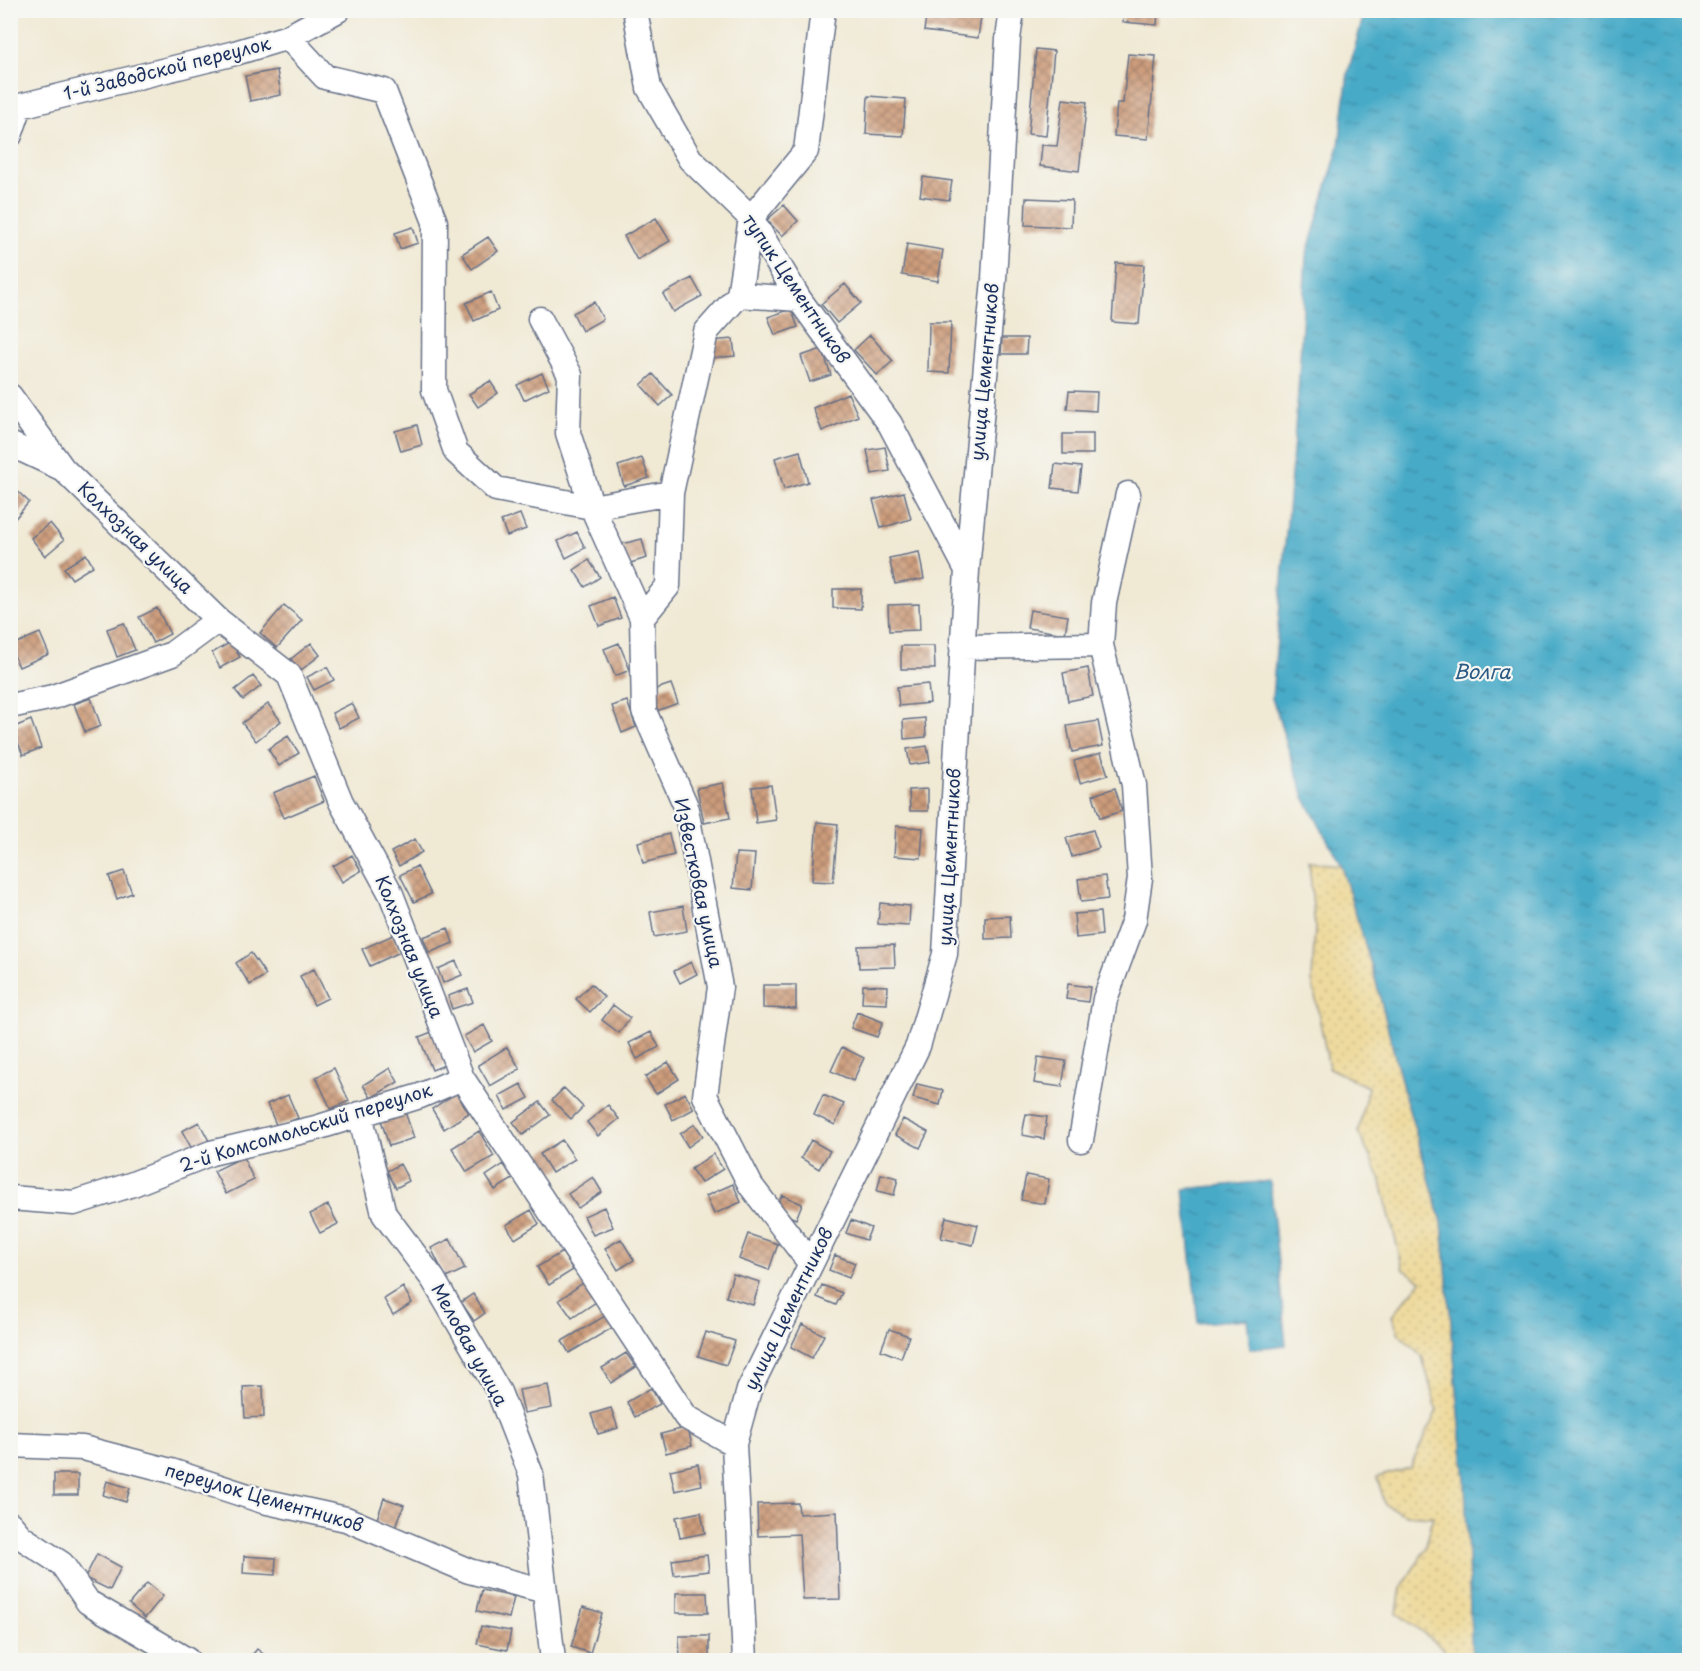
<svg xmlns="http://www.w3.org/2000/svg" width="1700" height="1671" viewBox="0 0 1700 1671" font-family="'Playpen Sans',sans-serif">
  <defs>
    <pattern id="sand-dots" width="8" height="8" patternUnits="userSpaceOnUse" patternTransform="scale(1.5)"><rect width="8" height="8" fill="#eeda9e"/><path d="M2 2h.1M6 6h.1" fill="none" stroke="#ccbb8a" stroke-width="1.8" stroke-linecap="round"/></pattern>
    <pattern id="water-ripples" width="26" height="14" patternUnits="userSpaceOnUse" patternTransform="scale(1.5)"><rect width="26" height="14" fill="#47aac7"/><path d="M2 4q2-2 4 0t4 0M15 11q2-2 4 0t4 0" fill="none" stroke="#3a8ba5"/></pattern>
    <pattern id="building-cross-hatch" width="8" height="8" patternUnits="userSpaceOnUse" patternTransform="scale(1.5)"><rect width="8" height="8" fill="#cd9d7c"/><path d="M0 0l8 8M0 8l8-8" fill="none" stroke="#a68069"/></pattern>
  </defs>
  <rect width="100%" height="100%" fill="#f6f6f2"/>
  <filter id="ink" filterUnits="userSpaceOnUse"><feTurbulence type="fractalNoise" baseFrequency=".0167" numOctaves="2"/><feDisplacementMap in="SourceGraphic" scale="12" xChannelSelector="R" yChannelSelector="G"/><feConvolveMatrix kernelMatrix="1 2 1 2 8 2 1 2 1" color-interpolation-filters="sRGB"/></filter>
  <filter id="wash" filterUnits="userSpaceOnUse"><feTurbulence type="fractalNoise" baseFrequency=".008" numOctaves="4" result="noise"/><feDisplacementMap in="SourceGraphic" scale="24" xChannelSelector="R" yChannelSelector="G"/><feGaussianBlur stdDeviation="1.35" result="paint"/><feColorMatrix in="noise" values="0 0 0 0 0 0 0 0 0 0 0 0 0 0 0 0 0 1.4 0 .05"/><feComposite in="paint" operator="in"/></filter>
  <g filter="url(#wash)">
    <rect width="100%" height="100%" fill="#f0e9d4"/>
    <path fill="url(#sand-dots)" stroke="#84847e" stroke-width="1.5" d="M1309,862L1341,865L1376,982L1405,1096L1442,1222L1465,1479L1472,1660H1448L1443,1648L1397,1613L1401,1588L1425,1550L1433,1517L1406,1515L1385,1505L1377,1477L1410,1468L1437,1410L1422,1356L1399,1334L1392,1316L1421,1281L1403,1269L1380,1178L1358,1132L1368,1087L1329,1068L1312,980L1315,928Z"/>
    <path fill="url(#water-ripples)" stroke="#316c92" stroke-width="1.5" d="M1365,10L1689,11V1660H1472L1465,1479L1442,1222L1405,1096L1376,981L1341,865L1304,797L1272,698L1298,393L1306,257L1339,146L1348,73Z
      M1270,1181L1286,1345L1250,1349L1247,1319L1198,1323L1184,1189Z"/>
    <g id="blocks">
      <path fill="url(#building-cross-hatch)" d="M927,10H982L978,38L924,31Z
        M1124,10H1158L1157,25L1123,22Z
        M1036,49L1054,51L1046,136L1028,134Z
        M1128,54L1156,56L1148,139L1114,136L1117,103H1123Z
        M277,70L281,95L250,101L245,76Z
        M868,96L906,99L903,136L866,134Z
        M1063,99L1087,102L1079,171L1040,166L1042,145L1057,146Z
        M923,177L952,181L949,200L920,196Z
        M1026,198L1072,200L1071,227L1025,225Z
        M784,205L798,221L782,236L767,220Z
        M656,218L670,241L637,260L624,236Z
        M413,227L418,243L400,249L395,233Z
        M488,237L498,251L472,269L462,254Z
        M907,244L943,250L938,281L902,275Z
        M1116,263L1144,265L1139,324L1112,322Z
        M692,278L702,296L673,312L663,294Z
        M845,284L861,303L837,323L821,304Z
        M491,292L498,310L474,321L466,303Z
        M594,302L603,319L582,331L573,313Z
        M791,309L798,327L775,335L768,317Z
        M929,322H951L949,373L928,372Z
        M870,335L893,361L877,375L854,350Z
        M1002,338H1027L1026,354H1001Z
        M733,339L735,356L711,358L709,341Z
        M822,349L831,375L810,382L801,356Z
        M542,373L549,388L524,400L517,385Z
        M653,374L672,395L660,406L641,385Z
        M490,381L498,393L478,407L469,394Z
        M1069,391L1097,392L1096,411L1067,409Z
        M848,393L858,416L822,431L813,408Z
        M417,425L422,445L401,451L395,431Z
        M1063,434H1093V454H1063Z
        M885,447L890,471L872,474L867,450Z
        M800,451L808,482L784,489L775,458Z
        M642,458L649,478L624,486L618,466Z
        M1055,464L1081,467L1078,491L1052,488Z
        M15,489L29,502L12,522L10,494Z
        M904,492L911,519L881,528L873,500Z
        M520,514L526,529L507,536L501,521Z
        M50,523L64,540L45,556L31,538Z
        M577,532L585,548L566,558L558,541Z
        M642,539L647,558L627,564L622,544Z
        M919,552L924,579L895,584L889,558Z
        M86,554L93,566L72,579L64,568Z
        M589,560L600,577L585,587L574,570Z
        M833,589H861V609L833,608Z
        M613,597L621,618L599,626L591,606Z
        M919,604L920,630L889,631L888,605Z
        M284,605L302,620L277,648L260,633Z
        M157,608L170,634L153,643L139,617Z
        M1030,610L1068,616L1065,634L1027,628Z
        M124,623L135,650L117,657L107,629Z
        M40,633L49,654L19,667L10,646Z
        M231,642L240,657L220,668L212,653Z
        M311,643L320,655L300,671L291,659Z
        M619,643L630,670L615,676L604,649Z
        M901,646H934L935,669H901Z
        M327,667L334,680L314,690L307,677Z
        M1088,668L1093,696L1068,701L1063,673Z
        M253,676L261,686L243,700L235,690Z
        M671,684L678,703L654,712L647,692Z
        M928,684L930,703L899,706L897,687Z
        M91,698L101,726L85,732L74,704Z
        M627,701L636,727L622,733L612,706Z
        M352,703L359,718L339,728L332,713Z
        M268,704L281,721L256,741L242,723Z
        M925,718L926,737L904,739L903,720Z
        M31,720L41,748L23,755L12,728Z
        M1098,721L1103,746L1072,752L1067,726Z
        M288,736L299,753L279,766L268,749Z
        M927,746L930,762L910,765L907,749Z
        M1101,753L1108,775L1080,783L1074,761Z
        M314,776L324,801L284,818L273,793Z
        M723,783L730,818L704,823L697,788Z
        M771,785L776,820L756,823L752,787Z
        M1115,788L1122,811L1100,818L1093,795Z
        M928,789V811H910L909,790Z
        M817,822L838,824L833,882L812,881Z
        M896,826L923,828L921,858L894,856Z
        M1093,830L1099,848L1072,857L1066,838Z
        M669,834L674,855L643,863L638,842Z
        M415,839L422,852L399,866L391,852Z
        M736,853L755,854L752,890L733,888Z
        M352,855L361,871L342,882L333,866Z
        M417,866L431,894L414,902L400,875Z
        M124,871L132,893L117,899L109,876Z
        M1105,876L1108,899L1081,902L1078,879Z
        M880,903L910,906L909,926L878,924Z
        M683,906L687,931L654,937L650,912Z
        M1100,912L1102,935L1076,938L1074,914Z
        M1010,916L1011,938L985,939V917Z
        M448,928L453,943L429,953L423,937Z
        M393,935L400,952L370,966L362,949Z
        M894,945L895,967L859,968L858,946Z
        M251,953L266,975L250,985L236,963Z
        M456,961L462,975L443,983L438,969Z
        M691,962L697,974L680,983L674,971Z
        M314,969L328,998L314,1005L300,976Z
        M591,984L604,997L590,1012L576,999Z
        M1068,984L1090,987L1088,1002L1066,999Z
        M763,985H796V1009L763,1008Z
        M863,985L888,986L887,1004L862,1003Z
        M468,989L473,1002L452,1009L448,996Z
        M613,1005L630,1018L619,1033L602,1020Z
        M857,1012L883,1022L877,1037L851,1028Z
        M484,1025L492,1041L473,1052L464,1036Z
        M437,1030L450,1063L432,1070L419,1037Z
        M651,1032L659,1047L637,1059L629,1043Z
        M507,1047L520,1069L490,1086L478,1065Z
        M842,1047L864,1058L853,1081L831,1071Z
        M1038,1057L1066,1061L1062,1087L1034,1083Z
        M668,1062L679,1079L656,1094L645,1077Z
        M334,1068L349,1101L331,1109L316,1077Z
        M390,1068L398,1082L371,1098L363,1085Z
        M521,1084L529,1098L506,1110L499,1096Z
        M917,1084L943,1090L940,1105L913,1098Z
        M564,1088L583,1107L571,1119L552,1100Z
        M456,1093L469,1113L444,1129L432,1109Z
        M685,1093L694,1109L673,1120L665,1104Z
        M288,1095L298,1118L277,1127L267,1104Z
        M823,1095L844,1104L835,1125L814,1115Z
        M540,1102L550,1115L523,1135L513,1122Z
        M608,1105L619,1119L598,1136L587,1122Z
        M405,1112L414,1138L389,1146L381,1120Z
        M1026,1114L1047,1117L1044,1139L1022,1135Z
        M903,1119L928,1132L920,1148L895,1135Z
        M199,1122L209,1141L192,1149L182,1131Z
        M695,1124L703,1136L688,1147L680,1134Z
        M479,1131L494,1156L467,1172L452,1148Z
        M562,1140L575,1159L552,1173L540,1154Z
        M811,1140L830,1151L819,1169L801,1158Z
        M713,1154L723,1169L701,1183L691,1169Z
        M243,1157L254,1180L226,1194L214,1171Z
        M400,1164L409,1181L396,1188L387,1171Z
        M504,1164L513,1179L495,1190L486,1176Z
        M881,1174L898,1178L894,1195L877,1191Z
        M1026,1175L1049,1179L1045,1204L1021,1200Z
        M593,1177L602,1192L578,1208L568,1194Z
        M733,1184L741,1202L714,1214L706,1196Z
        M782,1195L802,1204L796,1219L775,1210Z
        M328,1205L338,1224L320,1233L310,1214Z
        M604,1207L613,1227L593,1235L584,1216Z
        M531,1210L539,1224L515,1239L506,1225Z
        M946,1217L978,1225L973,1245L941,1238Z
        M851,1220L871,1228L866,1240L846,1233Z
        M748,1234L778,1244L769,1270L739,1259Z
        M450,1239L465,1269L446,1278L431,1248Z
        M621,1239L634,1260L618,1270L605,1248Z
        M562,1252L573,1270L549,1285L537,1267Z
        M835,1255L855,1263L849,1278L829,1270Z
        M733,1274L760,1282L753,1305L726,1297Z
        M583,1283L596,1302L572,1318L559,1300Z
        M822,1285L842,1293L836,1305L817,1297Z
        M403,1287L412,1303L393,1315L384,1299Z
        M473,1294L485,1313L474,1321L461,1302Z
        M605,1316L612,1328L569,1353L562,1341Z
        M802,1324L824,1335L812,1358L791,1347Z
        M889,1329L909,1336L901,1358L881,1350Z
        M706,1332L735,1341L726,1365L698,1356Z
        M626,1353L636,1367L611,1383L602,1368Z
        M548,1385L552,1408L524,1413L519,1390Z
        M263,1386L264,1417L245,1418L243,1387Z
        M651,1388L660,1404L635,1417L627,1402Z
        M611,1408L618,1428L598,1434L591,1414Z
        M688,1427L692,1446L666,1453L661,1434Z
        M698,1464L702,1485L675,1491L670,1470Z
        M54,1474H78V1495H54Z
        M107,1481L130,1488L126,1502L103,1495Z
        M384,1498L404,1505L395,1529L376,1522Z
        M798,1503L799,1514L837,1512L840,1599L803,1600L799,1534L758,1536L757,1504Z
        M701,1512L705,1533L680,1538L676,1517Z
        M97,1554L121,1567L110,1590L85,1578Z
        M707,1555L709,1571L674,1575L672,1560Z
        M244,1556L276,1558L275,1575L243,1573Z
        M147,1583L163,1596L145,1618L129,1604Z
        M482,1590L514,1597L509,1618L477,1611Z
        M676,1593H707L708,1613H676Z
        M583,1607L602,1613L590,1653L571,1647Z
        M481,1626L511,1631L507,1650L477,1644Z
        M679,1636H709V1658H680Z
        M257,1649L271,1660H248Z"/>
    </g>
  </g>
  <g filter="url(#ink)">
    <use href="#blocks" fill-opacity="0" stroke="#667087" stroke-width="1.5"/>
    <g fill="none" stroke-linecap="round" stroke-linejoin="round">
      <g stroke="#667087" stroke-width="27">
        <path id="minor" d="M635,10L649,88L690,159L751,218L799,299L890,424L967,570
          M288,37L325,77L384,91L435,222L434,390L456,452L496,489L592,507L671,493L706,332L739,295L751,218L806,151L823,10
          M10,135L20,106L235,53L288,37L338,10
          M739,295L799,299
          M540,319L570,375L568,433L592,507L642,618L644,711L685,804L720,987L705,1096L751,1186L811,1264
          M10,396L63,469L218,620L289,675L341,802L391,894L462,1078L686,1417L734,1444
          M10,444L61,468
          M642,618L668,586L671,493
          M1101,645L1104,603L1128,494
          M962,647L1101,645L1134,785L1140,878L1134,920L1105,999L1081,1140
          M10,706L53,697L172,654L218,620
          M360,1114L384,1214L433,1279L499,1392L531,1474L553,1660
          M10,1198L74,1203L133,1184L211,1153L316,1128L420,1096L462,1078
          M10,1445L83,1448L171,1471L263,1501L346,1519L469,1571L545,1591
          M10,1524L21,1537L62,1564L88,1602L187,1660
          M745,1660L734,1444L749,1390L918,1046L945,954L967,570L994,279L1008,39L1012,10"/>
      </g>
      <use href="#minor" stroke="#fff" stroke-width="24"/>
    </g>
  </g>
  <g text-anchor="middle" stroke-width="4.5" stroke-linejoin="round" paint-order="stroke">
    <g font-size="18" fill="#1b2f5e" stroke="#f6f6f2">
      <text transform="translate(167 69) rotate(-14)" y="6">1-й Заводской переулок</text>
      <text transform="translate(796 289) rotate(56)" y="6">тупик Цементников</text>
      <text transform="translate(985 372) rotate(-85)" y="6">улица Цементников</text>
      <text transform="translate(135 538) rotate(44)" y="6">Колхозная улица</text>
      <text transform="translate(950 857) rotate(-87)" y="6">улица Цементников</text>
      <text transform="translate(698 883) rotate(78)" y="6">Известковая улица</text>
      <text transform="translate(409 947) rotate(68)" y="6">Колхозная улица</text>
      <text transform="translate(306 1128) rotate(-17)" y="6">2-й Комсомольский переулок</text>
      <text transform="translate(789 1309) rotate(-64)" y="6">улица Цементников</text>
      <text transform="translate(469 1345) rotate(61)" y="6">Меловая улица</text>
      <text transform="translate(264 1498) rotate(16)" y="6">переулок Цементников</text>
    </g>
    <g font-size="20" font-style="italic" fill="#2a5a83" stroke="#f6f6f2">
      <text x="1482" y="679">Волга</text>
    </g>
  </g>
  <rect width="1700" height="1671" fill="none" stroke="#f6f6f2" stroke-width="36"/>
</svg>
